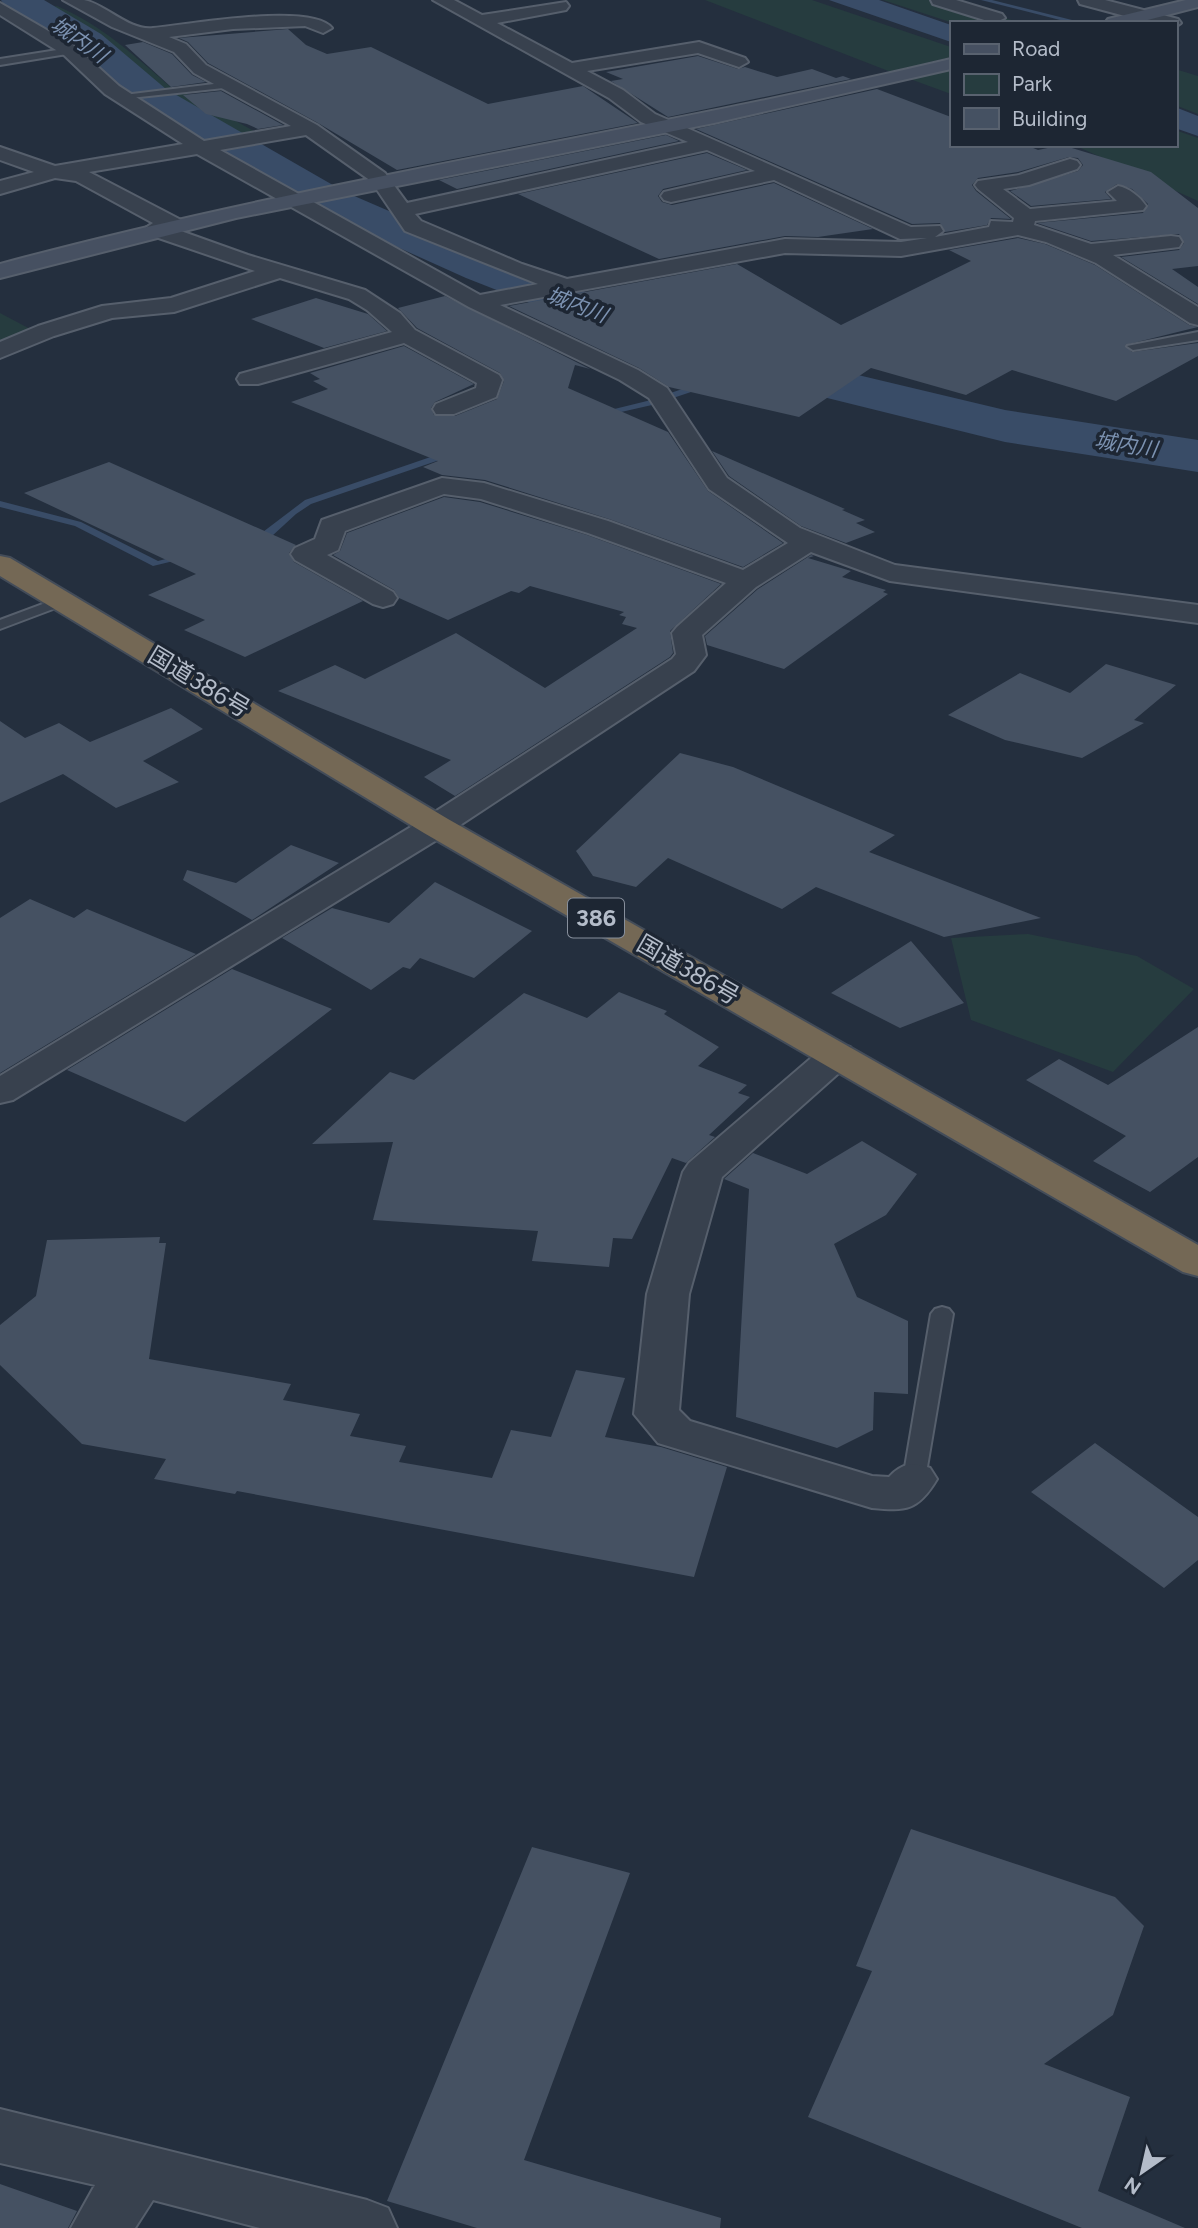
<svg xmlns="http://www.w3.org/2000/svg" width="1198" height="2228" viewBox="0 0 1198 2228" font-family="Figtree,'Noto Sans JP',sans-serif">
  <rect width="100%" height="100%" fill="#242f3e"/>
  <path fill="#263c3f" d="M705,0H812L951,47V57L891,72Z
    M883,0H948L1021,23H953Z
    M57,6C102,25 136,57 173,89L157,90C121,58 86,31 43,8Z
    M951,68V94L910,79Z
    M1175,69L1198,76V114L1175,105Z
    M185,93L261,135L239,139L164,95Z
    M1175,130L1198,138V201L1074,145H1175Z
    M0,313L34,331L0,346Z
    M1028,934L1137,956L1194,989L1113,1072L971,1020L951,938Z"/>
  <path fill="#394c67" d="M829,0H879L951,25V42Z
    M1175,107L1198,116V136L1175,128Z"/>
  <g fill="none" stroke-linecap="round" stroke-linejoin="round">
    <path fill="#394c67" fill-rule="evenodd" d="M981,0H992L1084,23H1072Z
      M700,383L704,386L703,388L652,405L599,417L594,414L647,401Z
      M451,450L456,453L454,455L311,504L296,514L272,536L256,544L251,541L305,500Z
      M0,501L81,522L158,561L185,554L190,557L153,566L75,526L0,507Z"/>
    <path fill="#394c67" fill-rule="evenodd" d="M1,0H44L101,34L166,89L345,192L498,258L630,309L837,370L1005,410L1198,440V472L1005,442L803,392L596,329L466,278L315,210L138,105L75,50L6,8Z"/>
  </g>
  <path fill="#455162" d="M288,29L306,45L327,54L371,47L488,104L583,86L638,123L397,170L318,123L208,63L188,42L179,38Z
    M143,42L172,54L192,75L206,82L171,87L125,45Z
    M698,56L738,69L745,67L777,77L812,69L836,78L843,76L851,79L668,117L611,81L623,79L606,72Z
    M877,89L951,117V145H1026L1038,150L1062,145L1151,172L1198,208V266L1172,269L1198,287V304L1121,257L1179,250L1184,243L1179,234L1091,241L1037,223L1143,213L1148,204L1132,189L1117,184L1105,192L1111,199L1031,206L1010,191L1078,171L1083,165L1078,158L1069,157L1018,172L978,178L972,185L976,191L1011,219L991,218L987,225L945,232L940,223L912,224L696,129Z
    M221,91L283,125L258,129L247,124L206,114L183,95Z
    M666,135L679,141L457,189L439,180Z
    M707,153L747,170L663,189L658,196L662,202L672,205L774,183L873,229L818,237L785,236L659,259L518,194Z
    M1018,238L1045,244L1095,265L1189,325L1198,327L1125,345L1132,352L1198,343V356L1116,401L1012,370L966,395L871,368L799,417L669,387L639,368L509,306L737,264L841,325L971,261L949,250Z
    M445,296L590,369L575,365L568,388L668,432L708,491L783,543L743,567L609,519L485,480L442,475L423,467L438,461L291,402L328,389L313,381L320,379L310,373L404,346L474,384L435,402L431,408L434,415L455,416L497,399L504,381L500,373L417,328L398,308Z
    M316,298L368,314L387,331L324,348L251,319Z
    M712,451L845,509L842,510L865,520L856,523L875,532L846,543L801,526L729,476Z
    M109,462L296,545L289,553L294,562L363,601L245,657L184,630L205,620L148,595L196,574L24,493Z
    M444,497L480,502L587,535L721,584L670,631L673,653L670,657L455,796L424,777L451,760L278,691L335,665L365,679L456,633L545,688L637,628L622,624L626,617L619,615L624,612L530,586L519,593L511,591L448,620L399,598L394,590L333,555L340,551L347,533Z
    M811,555L814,556L808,558L851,571L842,577L886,590L883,592L888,594L784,669L707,645L705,636L758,589Z
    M1106,664L1176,685L1134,720L1144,723L1082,758L1005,740L948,715L1020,673L1070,693Z
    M171,708L203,729L143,761L179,782L116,808L63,774L0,803V721L25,738L59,723L90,742Z
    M680,753L733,767L895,835L869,852L1041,918L944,937L816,887L782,909L668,858L636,887L593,876L576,851Z
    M291,845L339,863L252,920L183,880L187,870L236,883Z
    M435,882L532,931L474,978L420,958L410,969L403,967L371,990L282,938L332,908L389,923Z
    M30,899L74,918L87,909L196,954L0,1073V918Z
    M911,941L964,1003L900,1028L831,993Z
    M232,969L332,1009L185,1122L67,1070Z
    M619,992L667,1011L664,1014L719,1047L698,1066L747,1085L738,1093L750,1097L709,1135L715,1137L686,1163L672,1158L632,1239L613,1238L609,1267L532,1261L538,1231L373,1220L393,1142L312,1144L390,1072L414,1080L524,993L587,1018Z
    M1198,1027V1157L1150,1192L1093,1161L1126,1136L1026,1080L1059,1059L1108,1085Z
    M862,1141L917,1174L886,1215L834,1244L857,1297L908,1321V1394L874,1392L873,1430L837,1448L736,1417L749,1189L724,1179L753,1153L807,1174Z
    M160,1237L159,1243H166L149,1359L291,1384L283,1400L360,1414L350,1436L406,1446L399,1462L492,1478L511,1430L551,1437L576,1370L625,1378L605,1437L661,1447L727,1467L694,1577L237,1491L235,1494L154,1479L166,1459L82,1444L0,1365V1325L36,1296L47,1240Z
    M1095,1443L1198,1517V1560L1164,1588L1031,1492Z
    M911,1829L1115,1897L1144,1926L1113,2015L1044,2064L1130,2097L1098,2191L1185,2228H1082L808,2117L872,1971L856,1966Z
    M532,1847L630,1873L524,2160L721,2218L720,2228H477L387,2201Z
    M0,2184L77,2211L68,2228H0Z"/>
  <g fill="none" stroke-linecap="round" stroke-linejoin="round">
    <g stroke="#565f6c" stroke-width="4">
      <path id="lane" d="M70,48L73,53L0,65V59Z
        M230,82L233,87L121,99L116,96Z
        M1198,332V340L1133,350L1127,346Z
        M64,596L69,597V603L0,629V620Z
        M942,1307L949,1309L953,1314L925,1479L922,1485H906L903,1479L931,1314L935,1309Z"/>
    </g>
    <g stroke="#565f6c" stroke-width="4">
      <path id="street" d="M63,0C69,0 78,0 84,0C107,5 129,31 153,28C187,25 311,2 332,28L323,33L305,26L233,29L169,37L186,44L206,65L317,125L385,173L407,203L688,142L641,122L609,98L433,0H454L482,15L566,2L569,6L566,10L497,23L572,63L699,42L745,58L748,62L739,67L698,53L587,71L623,90L655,114L911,227L940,226L943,231L935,237L989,227L991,221L1013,222L1014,218L978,189L975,185L978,181L1019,175L1070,159L1077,161L1080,165L1077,169L1029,185L1003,189L1030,209L1117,201L1108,192L1118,186C1129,188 1140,197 1146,206L1143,210L1035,221L1034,225L1091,244L1171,236L1179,237L1182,242L1179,247L1113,255L1198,307V325L1190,323L1096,263L1046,242L1018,235L901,256L785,253L500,305L638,370L667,388L727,478L800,528L895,565L1198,605V623L890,581L811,552L756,587L702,635L706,655L694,671L448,833L13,1100L0,1103V1076L424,819L672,659L676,654L672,633L677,627L726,583L588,533L481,499L444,494L345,531L338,550L327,555L393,592L397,598L393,604L383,607L373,604L295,560L291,554L295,548L315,539L322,520L442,478L484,483L608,521L743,570L788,543L709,489L649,398L620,380L469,307L197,154L89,172L181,220L184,225L178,230L248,255L365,290L400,313L415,330L499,375L502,380L496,397L454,414H436L433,409L436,404L476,388L477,383L404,343L258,384H240L237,379L240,374L392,332L367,310L349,299L280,278L174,312L112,318L54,336L0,358V342L38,326L102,306L171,298L255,271L147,234L144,229L153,223L76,181L55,178L0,194V181L34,172L0,160V147L55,166L183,144L105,94L64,55L0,15V3L76,47L119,86L204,141L291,126L194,73L174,52L112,27ZM306,135L371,181L405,231L538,284L480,295L220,150ZM707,150L755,171L664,192L661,196L664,200L671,202L774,180L900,239L927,238L901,242L785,239L567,279L522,264L421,221L415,214Z
        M931,0H956L1002,14L1005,18L994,23L933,4Z
        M1078,0H1105L1178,19L1181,23L1175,27V23H1151L1080,4Z
        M837,1044L850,1047L856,1055L850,1063L722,1177L689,1294L679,1410L690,1421L872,1476L889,1477C902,1463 913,1462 930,1468L937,1479C918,1511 906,1511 872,1508L658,1443L634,1414L647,1294L683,1172L689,1163L824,1047Z
        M0,2109L367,2200L388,2208L397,2228H260L153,2200L135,2228H71L95,2185L0,2163Z"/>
    </g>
    <g stroke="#565f6c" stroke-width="4">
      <path id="secondary" d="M1186,0H1198V7L1136,23H1105L1108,19Z
        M951,59V69L714,123L236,218L0,278V264C314,179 635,134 951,59Z"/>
    </g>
    <g stroke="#434c59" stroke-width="4">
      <path id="highway" d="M0,556L10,558L448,819L1198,1245V1276L1183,1272L424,833L0,576Z"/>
    </g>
    <use href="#lane" fill="#38414e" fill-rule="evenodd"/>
    <use href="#street" fill="#38414e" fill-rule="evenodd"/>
    <use href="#secondary" fill="#465061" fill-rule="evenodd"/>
    <use href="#highway" fill="#746855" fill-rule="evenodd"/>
  </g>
  <g text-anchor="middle" stroke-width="7" stroke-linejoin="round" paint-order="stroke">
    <g font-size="21" font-style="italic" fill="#7c92b1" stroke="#1d2633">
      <text transform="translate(79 40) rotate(35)" y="7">城内川</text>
      <text transform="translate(577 305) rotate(21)" y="7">城内川</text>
      <text transform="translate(1126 445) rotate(9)" y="7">城内川</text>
    </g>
    <rect fill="#1d2633" stroke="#878f9c" stroke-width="2" x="568" y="898.5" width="56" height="39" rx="5"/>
    <g font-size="23" font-weight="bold" fill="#b4bcc9">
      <text x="596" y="926">386</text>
    </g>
    <g font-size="24" fill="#b4bcc9" stroke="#1d2633">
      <text transform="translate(199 682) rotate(31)" y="8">国道386号</text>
      <text transform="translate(688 970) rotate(30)" y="8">国道386号</text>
    </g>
  </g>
  <rect x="950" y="21" width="228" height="126" fill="#1d2633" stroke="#59626f" stroke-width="2"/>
  <rect x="964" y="44" width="35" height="10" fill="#465061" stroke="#59626f" stroke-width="2"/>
  <text x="1012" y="56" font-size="21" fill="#b4bcc9">Road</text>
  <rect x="964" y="74" width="35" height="21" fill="#263c3f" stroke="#59626f" stroke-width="2"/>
  <text x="1012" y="91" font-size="21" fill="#b4bcc9">Park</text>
  <rect x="964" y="108" width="35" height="21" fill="#455162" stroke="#59626f" stroke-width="2"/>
  <text x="1012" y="126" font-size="21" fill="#b4bcc9">Building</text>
  <g transform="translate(1142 2172) rotate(214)" stroke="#1d2633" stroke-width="5" paint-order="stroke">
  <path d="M0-5L12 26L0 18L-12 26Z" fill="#b4bcc9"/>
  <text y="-10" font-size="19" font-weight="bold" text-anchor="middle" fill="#b4bcc9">N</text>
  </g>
</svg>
